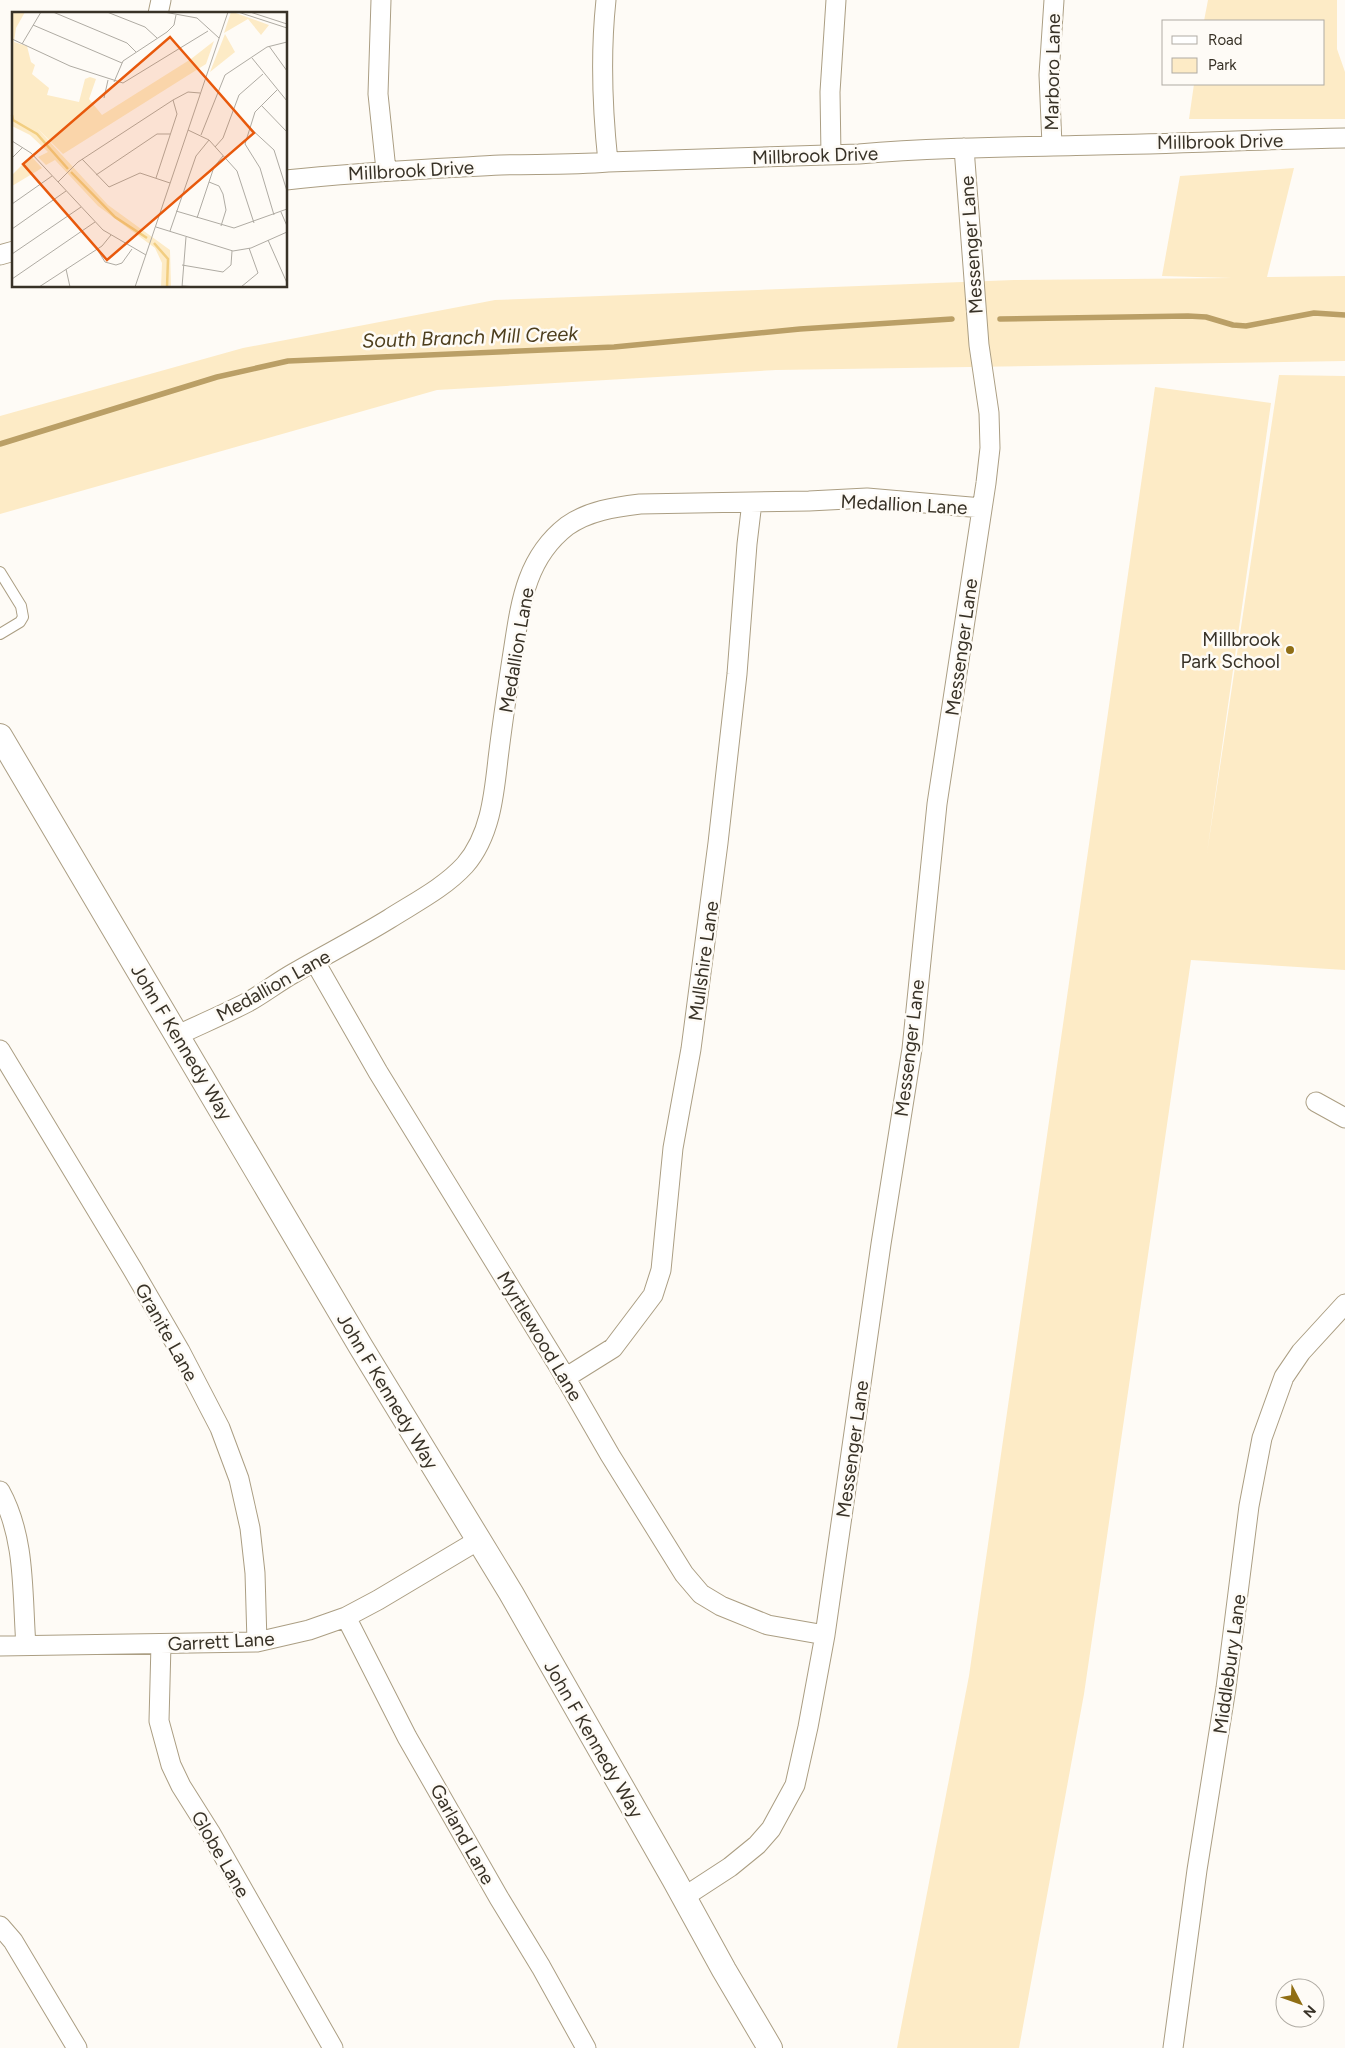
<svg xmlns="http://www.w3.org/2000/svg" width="1345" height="2048" viewBox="0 0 1345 2048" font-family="Figtree,sans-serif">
  <rect width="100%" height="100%" fill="#fefbf6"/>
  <path fill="#fdebc6" d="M1208,0H1337V49L1345,72V119H1189L1194,84H1324V21H1204Z
    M1294,168L1267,277L1345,276V361L776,370L437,390L0,514V416L243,348L495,300L1014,280L1232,278L1162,276L1180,176Z
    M1279,375L1345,376V970L1191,960L1084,1694L1019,2048H897L969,1676L1155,387L1271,403L1207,853Z"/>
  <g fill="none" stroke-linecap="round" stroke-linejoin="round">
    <path stroke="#ba9f66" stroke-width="5.5" d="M1000,319L1188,316L1206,317L1233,325L1246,326L1314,313L1345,315
      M0,444L217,377L288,361L614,347L800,329L952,319"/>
    <g stroke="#ab9e83" stroke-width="12">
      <path id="service" d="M0,572L21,606L23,617L20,622L0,634"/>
    </g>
    <g stroke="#ab9e83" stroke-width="21">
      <path id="minor" d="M381,0L378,94L386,170
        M606,0C600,56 602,106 608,162
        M158,14L161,0
        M1052,145L1049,75L1054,0
        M831,155L830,92L836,0
        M286,180C358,172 429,169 501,165C537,164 572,165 608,162L859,154C938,147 1018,147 1098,145C1180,144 1263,139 1345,138
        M0,255L14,251
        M315,962L378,1072L561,1370L610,1455L684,1574L701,1594L721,1606L768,1625L825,1635
        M178,1035C201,1024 225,1014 248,1002C264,993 278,982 294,973C325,955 358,938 389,919C414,903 444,888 465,865C490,836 494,796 498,759C502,726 507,692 512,659C520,610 523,560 567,526C588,511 615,507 640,504L809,501L867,498L982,508
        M0,1050L133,1270L180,1351L220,1428L239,1479L250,1528L255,1573L257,1642
        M1316,1102L1345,1118
        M565,1378L613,1348L653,1295L661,1270L673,1148L691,1049L718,843L737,674L747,544L752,502
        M0,1491C26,1538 22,1594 26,1646
        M346,1617L407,1737L499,1898L541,1967L586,2048
        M161,1644L159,1721L171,1765L181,1786L210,1832L333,2048
        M0,1646L257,1642L309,1630L346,1617L378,1600L477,1541
        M684,1897L730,1867L757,1845L771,1829L795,1785L808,1727L825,1635L881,1244L912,1049L937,804L986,483L990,448L989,413L979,345L964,148
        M0,1926L13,1941L77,2048
        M1173,2048L1197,1870L1226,1688L1249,1506L1262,1438L1284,1377L1301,1352L1345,1304"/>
    </g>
    <g stroke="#ab9e83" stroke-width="26">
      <path id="tertiary" d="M0,736L361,1347L511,1593L674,1879L724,1970L770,2048"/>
    </g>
    <use href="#service" stroke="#fff" stroke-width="10"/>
    <use href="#minor" stroke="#fff" stroke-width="19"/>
    <use href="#tertiary" stroke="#fff" stroke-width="24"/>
  </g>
  <circle fill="#906e14" stroke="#fefbf6" stroke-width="2" cx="1290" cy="650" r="5"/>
  <g text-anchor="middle" stroke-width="5" stroke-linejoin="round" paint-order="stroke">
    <g font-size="19" fill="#383227" stroke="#fefbf6">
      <text transform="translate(1052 72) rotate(-89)" y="7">Marboro Lane</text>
      <text transform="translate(1220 141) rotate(-1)" y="7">Millbrook Drive</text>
      <text transform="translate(815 155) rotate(-2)" y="7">Millbrook Drive</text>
      <text transform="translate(411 170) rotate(-3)" y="7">Millbrook Drive</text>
      <text transform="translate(971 245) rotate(-94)" y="7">Messenger Lane</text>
      <text transform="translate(904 504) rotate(3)" y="7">Medallion Lane</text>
      <text transform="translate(961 647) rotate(-82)" y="7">Messenger Lane</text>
      <text transform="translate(516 650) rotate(-80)" y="7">Medallion Lane</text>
      <text transform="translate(703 961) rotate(-82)" y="7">Mullshire Lane</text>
      <text transform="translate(273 985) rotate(-29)" y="7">Medallion Lane</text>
      <text transform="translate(182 1042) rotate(59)" y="7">John F Kennedy Way</text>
      <text transform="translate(909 1048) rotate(-83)" y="7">Messenger Lane</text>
      <text transform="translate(167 1332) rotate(61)" y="7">Granite Lane</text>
      <text transform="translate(540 1336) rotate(59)" y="7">Myrtlewood Lane</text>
      <text transform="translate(388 1391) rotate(59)" y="7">John F Kennedy Way</text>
      <text transform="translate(852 1449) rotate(-82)" y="7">Messenger Lane</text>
      <text transform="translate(221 1641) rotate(-3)" y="7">Garrett Lane</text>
      <text transform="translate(1229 1664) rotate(-82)" y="7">Middlebury Lane</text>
      <text transform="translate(594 1739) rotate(60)" y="7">John F Kennedy Way</text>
      <text transform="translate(463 1834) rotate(61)" y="7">Garland Lane</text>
      <text transform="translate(221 1854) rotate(60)" y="7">Globe Lane</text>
    </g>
    <g font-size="19" fill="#383227" stroke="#fefbf6" text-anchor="end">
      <text x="1280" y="646">Millbrook<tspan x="1280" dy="22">Park School</tspan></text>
    </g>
    <g font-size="20" font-style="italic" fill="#4d3e1d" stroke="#fefbf6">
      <text transform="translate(470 337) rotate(-2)" y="7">South Branch Mill Creek</text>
    </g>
  </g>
  <g transform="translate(12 12)">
    <rect width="275" height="275" fill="#fefbf6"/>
    <path d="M13,0L4,16L2,30L15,34L19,50L23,53L20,62L37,76L35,83L67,90L73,67L78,65L84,67L77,87L90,103L179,47L202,29L194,52L51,142L25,116L96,193L158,238L159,275H149L150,251L143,236L86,194L43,148L34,153L26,145L36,140L18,123L0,114V1ZM219,0H221L257,13L249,23L236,7L212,21ZM213,22L223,40L198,60ZM19,144L30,156L0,174V163Z" fill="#fdebc6"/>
    <path fill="none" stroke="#f2ce81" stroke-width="2.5" d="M0,103L1,108L25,122L56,157M59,160L103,205L135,226M142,231L156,247L155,275"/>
    <path fill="none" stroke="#afaba3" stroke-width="1" d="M41,0L115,31L124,40M95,0L133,15L145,26M152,0L185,6L207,26M226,0L275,16M238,0L275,12M21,13L110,51M0,27L58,54L111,71L196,19M10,32L29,0M257,34L275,59M240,46L275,89M102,70L111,49L155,20L162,13L164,3M92,86L96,68M249,93L275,120M237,115L262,138L275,179M176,118L197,128L225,159L242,211M189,123L213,63L255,35L275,30M0,129L19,141L91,218L134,243M203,135L211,126L227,83L251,62M0,146L11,135M70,147L97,175L128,161L158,171M84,163L145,122H158M144,166L165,102L161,88M46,170L66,150L161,88L176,80L188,81M197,170L207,174L211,182L214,198L209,214M0,192L40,164M164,199L222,216L275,197M269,200L275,214M262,203L248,156L233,132L243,100L265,78M185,206L202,155L211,144M144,215L221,239L239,236L275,220M0,217L54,179M158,219L184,144L197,128M256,228L275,271M85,237L93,250L104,253L110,251L120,237M0,242L69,195M170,253L211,260L219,253L220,239M54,257L58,275M0,267L83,210M170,274L186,275M27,275L90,234L99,223M123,275L216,0M170,275L174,225M229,275L246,261L237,236"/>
    <path fill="#e8590c" fill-opacity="0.15" stroke="#e8590c" stroke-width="2.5" d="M158,25L242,121L95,248L11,152Z"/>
    <rect width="275" height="275" fill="none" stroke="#383227" stroke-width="2.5"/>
  </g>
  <rect x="1162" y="20" width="162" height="65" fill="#fefbf6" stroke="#afaba3"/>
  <rect x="1172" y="36" width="25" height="8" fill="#ffffff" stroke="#afaba3"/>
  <text x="1208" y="45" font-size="15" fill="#383227">Road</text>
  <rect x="1172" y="58" width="25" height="15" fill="#fdebc6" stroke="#afaba3"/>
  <text x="1208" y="70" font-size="15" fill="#383227">Park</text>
  <g transform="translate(1300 2003) rotate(131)"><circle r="24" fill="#fefbf6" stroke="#afaba3"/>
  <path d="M0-4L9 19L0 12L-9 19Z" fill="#906e14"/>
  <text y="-8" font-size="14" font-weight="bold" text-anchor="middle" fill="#383227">N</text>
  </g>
</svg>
